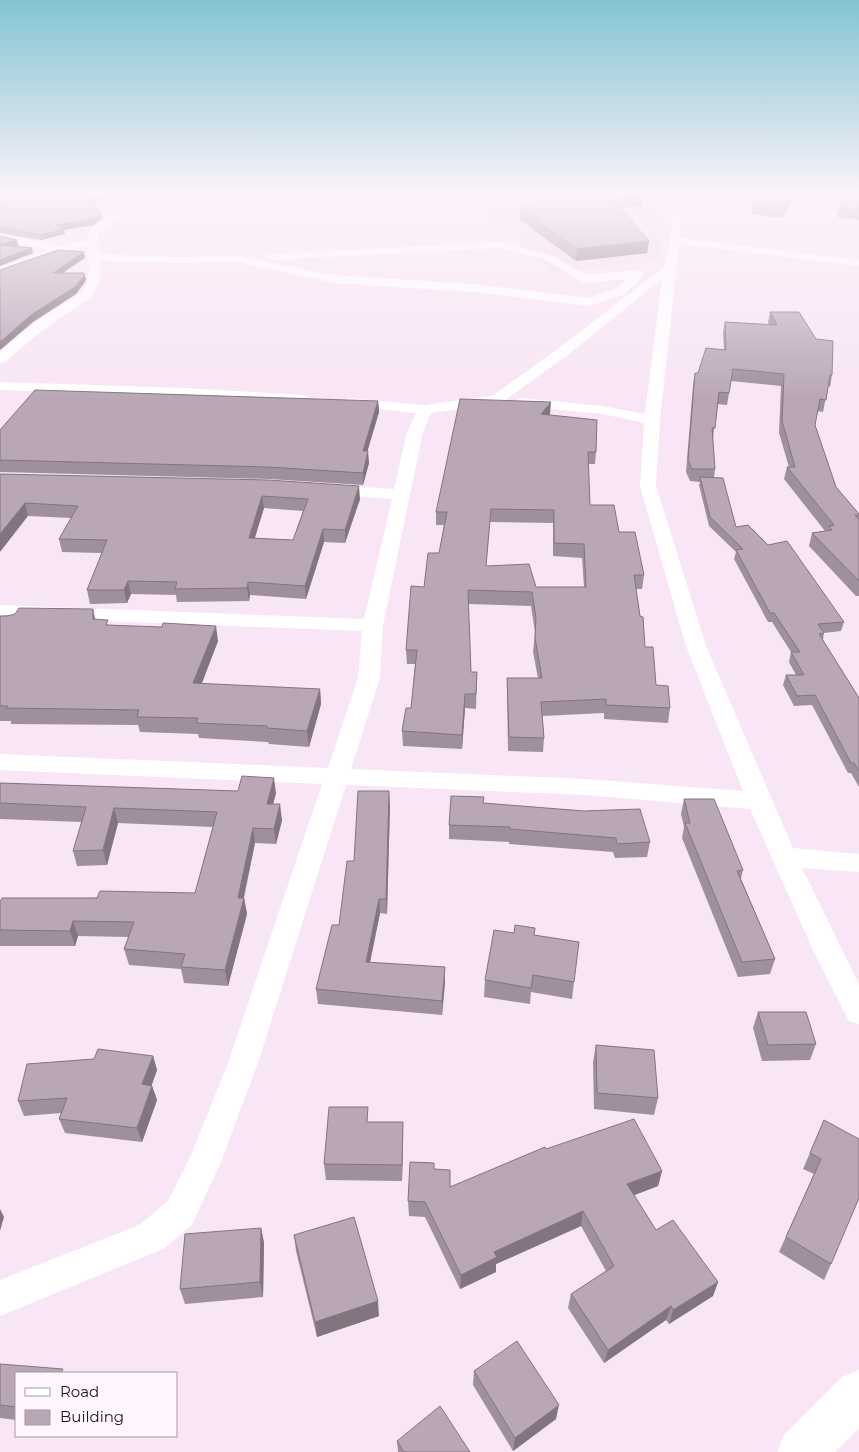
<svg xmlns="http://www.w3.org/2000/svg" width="859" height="1452" viewBox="0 0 859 1452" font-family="Montserrat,sans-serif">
  <rect width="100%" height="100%" fill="#f8e5f5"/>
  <path fill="#f4daf0" d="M473,195H638L655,203L663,219L659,260L555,273L474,202Z"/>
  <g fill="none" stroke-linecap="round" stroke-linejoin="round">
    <path fill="#fff" fill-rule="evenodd" d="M135,195H146L99,233L96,242L101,254L178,257L237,256L334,275L472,284L588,298L617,288L627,279L584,283L545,260L501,248L270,260L264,257L270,254L501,242L553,256L586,275L639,270L645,274L625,294L589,306L472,292L334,283L237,262L178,263L101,261L99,283L91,297L44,329L5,362L0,363V352L34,323L82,292L87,283L89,270L87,246L63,252L0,275V268L47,250L0,240V234L60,246L86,240L90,230Z
      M647,195C674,192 684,214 680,238L859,260V266L679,244L660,420L656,486L706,646L793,848L859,854V872L802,868L859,984V1024L849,1021L813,950L750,809L586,795L346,785L258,1063L221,1162L192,1225L163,1249L0,1316V1280L139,1225L168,1201L191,1155L228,1063L322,784L0,770V754L328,768L358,678L362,631L0,617V605L364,619L392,499L330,495L324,494L322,490L324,486L330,485L394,489L407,432L416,413L348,406L341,402L348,398L425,405L492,396L555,351L665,266C667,250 679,218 664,205C659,201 652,200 647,195ZM662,279L645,414L603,406L520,398L513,402L520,406L603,414L644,423L640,486L686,646L743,791L586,779L351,769L380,678L383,625L423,432L431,413L501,403L565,357Z
      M0,382L186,388L304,395L311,399L304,403L186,396L0,390Z"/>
    <path fill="#fff" fill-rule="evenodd" d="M859,1370V1428L835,1452H777L784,1435L842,1377Z"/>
  </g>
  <path fill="#9f909d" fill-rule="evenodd" d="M0,195H117V196L91,202L101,213L102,218L94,225L64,230L65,234L41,240L0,233Z
    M838,195H859V220L837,217L839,208L843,202L837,201Z
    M794,196L783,218L751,214L753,199Z
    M642,206L621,208L647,253L576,261L520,220V209Z
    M770,312L832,375L830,387L828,386L823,412L817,411L815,425L836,487L859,514V596H856L809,546L812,533L825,531L784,479L787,467H789L779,433L781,386L731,381L727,405L717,404L713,439L715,469L714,477L736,527L844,622L841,631L824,633L823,640L859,698V787L851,773H848L812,705L794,706L783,685L786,675H796L789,662L791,652L772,622H768L734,559L736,552L709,526L699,485L700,482L690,481L686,472L693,385L695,373H698L724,350L723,333L725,322L769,325L768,323Z
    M378,401L379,412L367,451L369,463L363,485L269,479L0,472V430Z
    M550,414L549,415L596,452L595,464H588L590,505L619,532L644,575L642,589H636L645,647L656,685L670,708L668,723L604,719V713L542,716L544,738L543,752L508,751L507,692V678H538L533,652L535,632L531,606L468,604L471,672H477L476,709L465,708L462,749L403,746L402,731L411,708L415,664H407L406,650L424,587L439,553L444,525H436V512ZM490,522L553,523V556L582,558L584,587H536L486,566Z
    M0,474L360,499L345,543L324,542L306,599L250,595L249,601L177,602L176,595L131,594L127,603L90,604L87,590L102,553L62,552L59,539L71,518L28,516ZM264,508L303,511L293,540L254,538Z
    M93,609L95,620L109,625L218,641L201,684L320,689L321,704L309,747L269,744L268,742L199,738L198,734L140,732L138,725L11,724V721H0V616Z
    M0,783L276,793L273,804L282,820L276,844L255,843L244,898L247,914L228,986L184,983L181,969L129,965L124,949L129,937L78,936L75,946H0V902L195,893L213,827L118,823L107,865L77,866L73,851L82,822L0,819Z
    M684,799L743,870L741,879L775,959L770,974L738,977L682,838L684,827L681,814Z
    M483,803L650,842L647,857L615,858L613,852L509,844V842L449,839V825Z
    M390,805L387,914L380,913L370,962L445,982L442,1015L318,1004L316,989L339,925L354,861Z
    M535,935L574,982L572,999L531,992L530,1004L484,997L485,980Z
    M758,1012L816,1044L810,1060L762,1061L753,1028Z
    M596,1045L658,1098L654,1115L594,1109L593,1062Z
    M153,1056L157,1070L151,1085L152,1086L157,1100L142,1142L65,1133L59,1119L61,1113L24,1116L18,1101Z
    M824,1120L831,1264L824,1280L779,1252L814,1174L803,1169Z
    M403,1122V1139L402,1181L326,1180L324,1164Z
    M546,1149L662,1171L658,1186L634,1195L656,1230L718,1282L713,1296L669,1324L666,1320L604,1363L568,1308L571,1294L606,1271L581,1226L496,1264V1272L460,1289L425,1217L409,1216L408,1201L434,1169L450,1187Z
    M261,1228L264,1243L263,1297L185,1304L180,1289Z
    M294,1235L379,1316L317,1337L296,1251Z
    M0,1364L16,1373V1420L0,1418Z
    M474,1371L556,1419L513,1451L473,1385Z
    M397,1441L470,1452H398Z"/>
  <path fill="#82757f" d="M100,195H117V196L88,203L87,198Z
    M643,195L642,206L608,209L609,198Z
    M790,195H794L783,218L786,203Z
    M101,213L102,218L94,225L64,230L65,234L41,240L40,235L56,225Z
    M17,240L18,246L0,250V244Z
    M649,241L647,253L576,261L577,249Z
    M32,248L33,253L0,266V260Z
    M84,252L85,258L54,279L53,273Z
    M84,273L86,279L85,282L76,294L33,322L0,350V342L31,315Z
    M378,401L379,412L364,463L363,451Z
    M551,402L550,414L540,426L541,414Z
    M368,451L369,463L363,485V473Z
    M359,486L360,499L345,543V530Z
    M262,496L264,508L251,551L249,538Z
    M25,503L28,516L0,552V534Z
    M323,529L324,542L306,599L305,586Z
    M128,581L131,594L127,603L124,590Z
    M248,582L250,595L249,601L247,588Z
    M93,609L96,624L93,619Z
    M216,626L218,641L196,699L193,683Z
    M320,689L321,704L309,747L307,731Z
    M465,694V708L462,749V735Z
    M274,778L276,793L269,819L267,804Z
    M389,791L390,805L387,914L386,899Z
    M280,804L282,820L276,844L274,829Z
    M114,808L118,823L107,865L103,850Z
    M253,828L255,843L240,913L238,898Z
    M244,898L247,914L228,986L225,970Z
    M379,899L380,913L367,977L366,962Z
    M73,921L78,936L75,946L70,931Z
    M445,967V982L442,1015V1001Z
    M153,1056L157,1070L147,1099L142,1084Z
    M152,1086L157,1100L142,1142L137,1128Z
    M403,1122V1139L402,1181V1165Z
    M662,1171L658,1186L624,1199L627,1184Z
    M0,1209L4,1217L0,1231Z
    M583,1211L581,1226L496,1264V1272L460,1289L461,1275L494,1252Z
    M261,1228L264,1243L263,1297L260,1282Z
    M718,1282L713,1296L669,1324L673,1310Z
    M378,1301L379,1316L317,1337L315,1322Z
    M671,1306L666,1320L604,1363L608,1350Z
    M559,1405L556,1419L513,1451L515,1438Z"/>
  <path fill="#b9a7b6" stroke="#82757f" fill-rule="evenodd" d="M0,195H100L87,198L101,213L93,219L56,225L64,229L40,235L0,227Z
    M541,195H643L609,198L615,202L649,241L577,249L520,209Z
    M756,195H790L786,203L753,199Z
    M847,195H859V210L839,208Z
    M0,236L17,240L0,244Z
    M0,245L32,248L0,260Z
    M58,250L84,252L53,273H84V276L75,287L31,315L0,342V270Z
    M770,312H799L816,339L833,341L832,375H830L826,400L820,399L815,425L836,487L859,514V515H855L859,520V581L812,533L832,530L829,526L834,525L787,467H795L782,421L784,374L733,369L729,393L719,392L715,428H712L715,469H692L688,460L695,373H698L706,348L726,350L725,322L777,325Z
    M35,390L378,401L363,451H368L363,473L268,467L0,460V430Z
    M460,399L551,402L541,414L597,420L596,452H588L590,505H614L619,532H635L644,575H634L640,616L643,617L645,647H653L656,685L668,686L670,708L606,705V699L541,702L544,738L509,737L507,678H542L535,638L536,618L532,592L468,590L471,672H477L476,694H465L462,735L402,731L406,708H411L417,650H406L411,586L424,587L428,553H439L447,512H436ZM491,509L554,510V543L584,544L586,587H536L529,564L486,566Z
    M0,474L268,480L359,486L345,530L323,529L305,586L248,582L247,588L175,589L177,582L128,581L124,590H87L107,540L59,539L78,506L25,503L0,534ZM262,496L308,499L293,540L249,538Z
    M700,477L723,478L736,527L748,525L768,545L787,541L844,622L818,624L824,633L819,634L859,698V771L854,763H851L815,695L797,696L786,675H804L791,652H800L774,613H770L736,550L743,549L710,517Z
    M19,608L93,609V619L108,620L106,625L162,627L163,623L216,626L193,683L320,689L307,731L267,728V726L196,723L198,718L137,717L139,710L6,708L8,706H0V616H7L15,614Z
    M242,776L274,778L267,804H280L274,829L253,828L238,898H244L225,970L181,967L185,954L124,949L134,922L73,921L70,931L0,930V902L2,898H97L100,891L195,893L217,812L114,808L103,850L73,851L86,807L0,803V783L238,791Z
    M358,791H389L386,899H379L366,962L445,967L442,1001L316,989L332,925H339L347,861H354Z
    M451,796L484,797L483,803L584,811L640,809L650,842L617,844L616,838L510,829V827L449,825Z
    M684,799H714L743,870L737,871L775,959L742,962L685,823H690Z
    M515,925L535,928L534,935L579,942L574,982L533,975L531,988L485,980L494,930L514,933Z
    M758,1012H806L816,1044L768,1045Z
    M596,1045L654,1050L658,1098L597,1093Z
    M98,1049L153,1056L142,1084L152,1086L137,1128L59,1119L67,1098L18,1101L27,1064L94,1059Z
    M329,1107H368L367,1122H403L402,1165L324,1164Z
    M634,1119L662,1171L627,1184L656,1230L673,1220L718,1282L673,1310L671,1306L608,1350L571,1294L614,1266L583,1211L494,1252L497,1257L461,1275L425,1202L408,1201L410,1162L434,1163V1169L450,1170V1187L545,1147L546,1149Z
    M824,1120L859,1139V1198L831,1264L786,1237L821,1159L810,1153Z
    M354,1217L378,1301L315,1322L294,1235Z
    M261,1228L260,1282L180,1289L185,1234Z
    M517,1341L559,1405L515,1438L474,1371Z
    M0,1364L63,1369L61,1373H16V1407L0,1405Z
    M440,1406L470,1452H404L397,1441Z"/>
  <linearGradient id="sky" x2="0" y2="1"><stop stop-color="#83c4d2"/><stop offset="0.49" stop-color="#fcf3fa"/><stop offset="1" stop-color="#fcf3fa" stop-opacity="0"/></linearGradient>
  <rect width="859" height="398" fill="url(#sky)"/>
  <rect x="15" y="1372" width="162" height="65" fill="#fef6fc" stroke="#a39ca1"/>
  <rect x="25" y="1388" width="25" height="8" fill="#ffffff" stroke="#a39ca1"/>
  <text x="60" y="1397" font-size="15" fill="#1a1419">Road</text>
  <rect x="25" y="1410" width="25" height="15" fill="#b9a7b6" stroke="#a39ca1"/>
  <text x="60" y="1422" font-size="15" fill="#1a1419">Building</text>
</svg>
